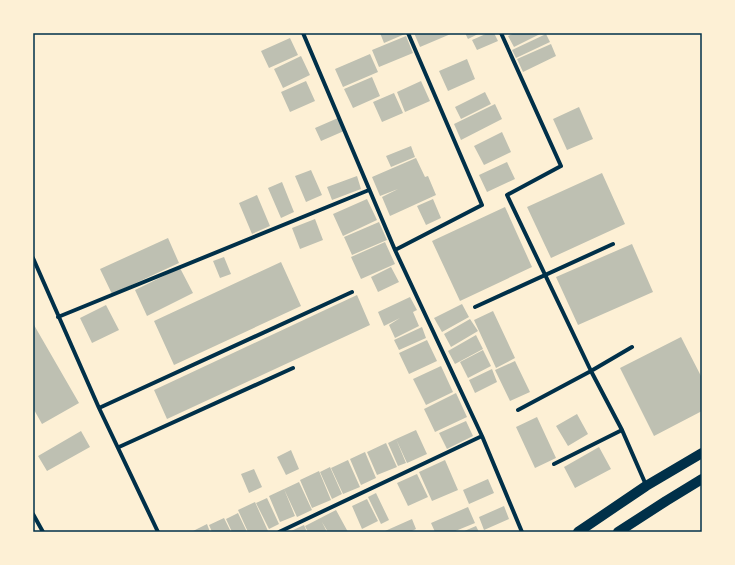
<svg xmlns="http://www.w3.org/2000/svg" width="735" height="565" viewBox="0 0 735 565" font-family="'Times New Roman',serif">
  <rect width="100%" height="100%" fill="#fdf0d5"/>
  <path fill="#bec0b2" d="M380,33H405V34L384,43Z
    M414,33H453L420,47Z
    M465,33H480L468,39Z
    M488,33H494L498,41L477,50L472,40Z
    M515,33H542L514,47L508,36Z
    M546,34L550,42L516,58L512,50Z
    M406,36L413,53L379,67L372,50Z
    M290,38L298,55L269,68L261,51Z
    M551,44L556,56L523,72L517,59Z
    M370,54L378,72L343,87L335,69Z
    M301,56L310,75L283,88L274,69Z
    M467,59L475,79L448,91L439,71Z
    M372,77L380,96L353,108L344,89Z
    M306,81L315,101L290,112L281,92Z
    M421,81L430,101L405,112L397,92Z
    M485,92L491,104L461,119L455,107Z
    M394,93L403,113L382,122L373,102Z
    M495,104L502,119L461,140L454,124Z
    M579,107L593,139L567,150L553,119Z
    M338,118L344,131L321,141L315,128Z
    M502,132L511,152L484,165L474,146Z
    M411,146L415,157L391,167L386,156Z
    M416,158L425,177L428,176L436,195L390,216L382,197L398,189L380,196L372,177Z
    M507,162L515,179L487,192L479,175Z
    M311,170L322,195L306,202L295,176Z
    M602,173L625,224L551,258L527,207Z
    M357,176L361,189L332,200L327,187Z
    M282,182L294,212L281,218L268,188Z
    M257,195L270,226L252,234L239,203Z
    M367,199L377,220L343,236L333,214Z
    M433,199L441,218L426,225L417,206Z
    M505,207L532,267L460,301L432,241Z
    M315,219L323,240L300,249L292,228Z
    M379,222L387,240L352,255L344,237Z
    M168,238L179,263L112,294L100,269Z
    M385,242L395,264L361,279L351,257Z
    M632,244L653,292L578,325L556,277Z
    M224,257L231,274L220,278L213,261Z
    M281,262L301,306L174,365L154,321Z
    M391,267L399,282L378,292L371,277Z
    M180,268L193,293L147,316L135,290Z
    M357,295L370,325L167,419L154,390Z
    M410,297L417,310L413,312L419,326L395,338L389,325L400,318L384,326L378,312Z
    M462,304L469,317L442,332L434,318Z
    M106,305L119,330L92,343L80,318Z
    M493,311L515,358L496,368L474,320Z
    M470,319L478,331L451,347L444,334Z
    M34,325L79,403L42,424L33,408Z
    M422,327L426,338L399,350L394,340Z
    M476,335L483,349L455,364L448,351Z
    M681,337L702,378V411L654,436L620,368Z
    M427,340L437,361L409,374L399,353Z
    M483,350L491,366L468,378L460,362Z
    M515,361L530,392L510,401L495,370Z
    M441,366L453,392L426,405L413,379Z
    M492,369L497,382L475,393L469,380Z
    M456,393L467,417L435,432L424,409Z
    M577,414L588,434L568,446L556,426Z
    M537,417L556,458L535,468L516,427Z
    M466,421L473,436L447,449L439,433Z
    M416,430L427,454L407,463L396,439Z
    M81,431L90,447L47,471L38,456Z
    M396,439L406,463L398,466L388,443Z
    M386,443L397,467L377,475L367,452Z
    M599,447L611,469L575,488L564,467Z
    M291,450L299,469L286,475L277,457Z
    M365,452L376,478L361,485L350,459Z
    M348,460L360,487L343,494L331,468Z
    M445,460L458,490L432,501L419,472Z
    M330,467L342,494L332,499L320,472Z
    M254,469L262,487L249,493L241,474Z
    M319,471L331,500L312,508L300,480Z
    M417,474L428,497L408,506L397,483Z
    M488,479L494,493L469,504L463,490Z
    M299,482L312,510L297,517L284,489Z
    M284,489L295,516L280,522L269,496Z
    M376,493L389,520L381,524L368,497Z
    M267,498L279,524L269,529L256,503Z
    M367,499L378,521L362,529L352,506Z
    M255,502L268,531L265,532H248L238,510Z
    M504,506L509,519L484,530L479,517Z
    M468,507L475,523L453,532H435L431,523Z
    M336,510L348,532H328L322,522L327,532H308L305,526Z
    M238,513L247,532H232L226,519Z
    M224,518L231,532H212L209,525Z
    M412,519L416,529L410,532H386L385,531Z
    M207,524L210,532H193V531Z
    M304,525L307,532H289Z
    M476,526L479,532H462Z"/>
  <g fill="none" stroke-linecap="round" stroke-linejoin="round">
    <path stroke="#003049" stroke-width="4" d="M303,33L395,250L482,436L522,532
      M501,33L561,166L507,195L591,371L622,430L646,485
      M395,250L482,205L408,33
      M33,258L99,408L158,532
      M475,307L613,244
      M58,317L369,190
      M99,408L352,292
      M518,410L591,371L632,347
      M119,447L293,368
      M554,464L622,430
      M33,514L43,532
      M279,532L482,436"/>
    <path stroke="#003049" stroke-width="10" d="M578,532L646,486L702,453
      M618,532L666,501L702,479"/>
  </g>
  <rect width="735" height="565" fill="none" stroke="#fdf0d5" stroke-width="68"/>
  <rect x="34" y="34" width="667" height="497" fill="none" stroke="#003049" stroke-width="1.5"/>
</svg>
